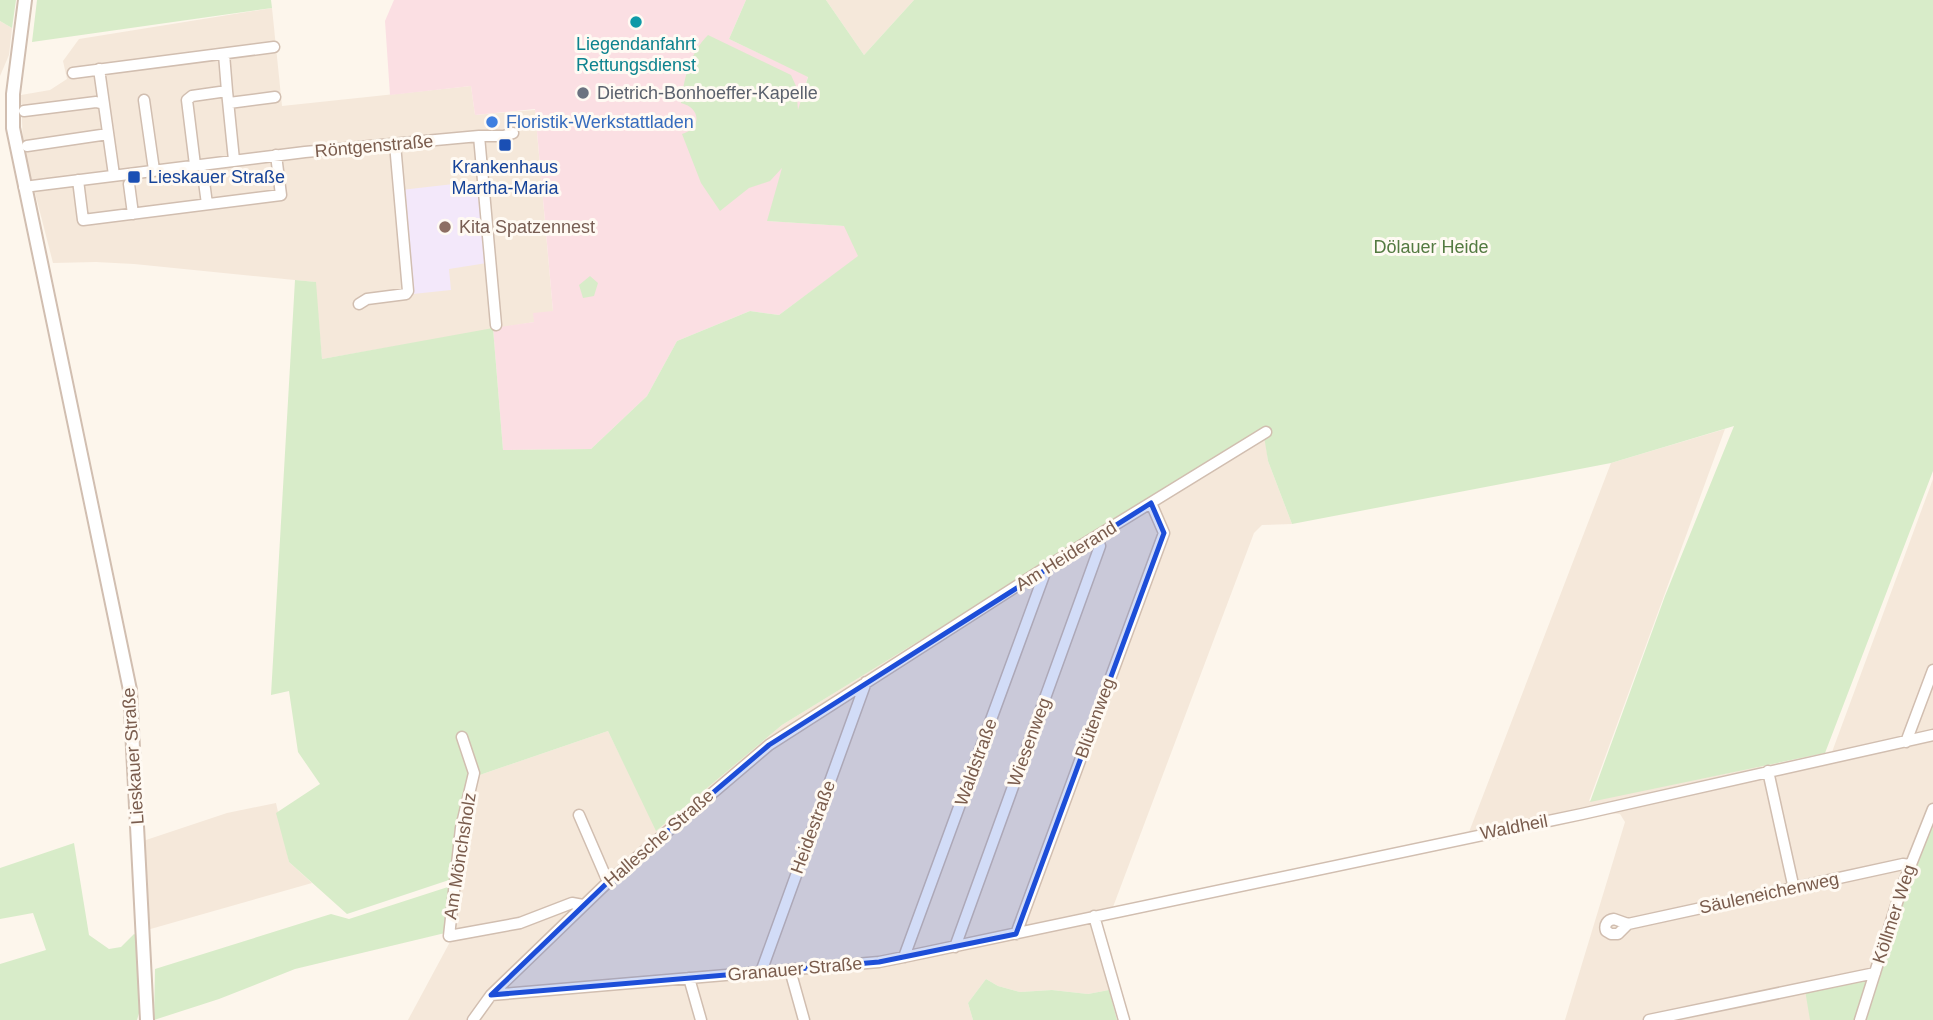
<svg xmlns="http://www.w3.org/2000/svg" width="1933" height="1020" viewBox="0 0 1933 1020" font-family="Arial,sans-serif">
  <rect width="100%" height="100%" fill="#fdf6ec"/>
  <path fill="#f5e8da" d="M826,0H914L864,55Z
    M272,8L282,106L471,86L475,115L535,110L553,311L534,322L322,359L315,282L134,264L96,262L53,263L23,146L21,95L50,90L67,79L63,61L79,39Z
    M0,21L12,28L9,55L0,76Z
    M1264,429L1268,461L1292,524L1262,525L1254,533L1113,907L1089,913L1109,990L1088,994L1052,990L1020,992L998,986L986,979L968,1003L973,1020H408L451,940L471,778L608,731L657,830L782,725Z
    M1725,429L1589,801L1832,752L1933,479V823L1917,861L1863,1020H1565L1625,822L1620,814L1609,813L1464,845L1611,463Z
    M276,803L289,862L312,883L147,930L143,841L227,813Z"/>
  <path fill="#f3e8fa" d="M480,181L487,263L449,269L451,290L413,294L401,190Z"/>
  <path fill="#fbdfe3" d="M394,0H746L729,39L808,76L768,221L845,226L859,256L779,315L750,311L677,341L647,396L591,449L503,450L493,328L534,322L533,313L553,311L535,109L475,115L471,86L390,95L385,21Z"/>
  <path fill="#d8ecc9" d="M0,0H16L12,28L0,21Z
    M37,0H271L272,8L32,42Z
    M746,0H826L864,55L914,0H1933V471L1825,753L1590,802L1665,596L1734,426L1611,463L1292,524L1268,461L1263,430L782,725L656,831L608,731L471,778L452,879L347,914L289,862L276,813L320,784L298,752L289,691L271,695L295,280L316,282L322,359L493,328L503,450L591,449L647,396L677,341L750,311L779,315L858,256L844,226L767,221L782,168L770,181L749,188L720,211L701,183L682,134C702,128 701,108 681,103C684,78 690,53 708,35L791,75L796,86L798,110L808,77L729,39Z
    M590,276L598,283L594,296L583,298L579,285Z
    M1933,823V1020H1863L1917,861Z
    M74,843L89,935L109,949L121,947L134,934L138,936L140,1010L137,1020H0V964L46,950L33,913L0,919V868Z
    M451,886L445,933L295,969L219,999L154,1020L155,969L331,914L349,919Z
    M1872,976L1856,1020H1810L1805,990Z
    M986,979L998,986L1020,992L1052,990L1088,994L1109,990L1117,1020H973L968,1003Z"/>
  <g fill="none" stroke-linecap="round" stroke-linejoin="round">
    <g stroke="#d1beb0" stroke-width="13">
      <path id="minor" d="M99,69L114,175
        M73,73L274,47
        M227,91L234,160
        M144,100L154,170
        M229,103L275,97
        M24,111L96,102L104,104
        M479,136L496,325
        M27,146L108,134
        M195,165L187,100L192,96L227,91L224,54
        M203,174L207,204
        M78,180L83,220L281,195L276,155
        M129,184L133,214
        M24,187L305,152L479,136H504L513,133
        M359,304L367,299L406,294L408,291L395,144
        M462,737L474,773L461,828L449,936L520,923L572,903L583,905
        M1906,742L1933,670
        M1768,771L1794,889
        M579,815L608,882
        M1094,916L1124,1020
        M1614,919L1628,924L1618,934H1611L1606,931C1604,925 1607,920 1614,919Z
        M1628,924L1903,864L1910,865
        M1016,934L1164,533L1151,503
        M955,947L1100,546L1097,537
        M904,957L1047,567
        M790,970L804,1020
        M761,972L866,682
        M689,978L701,1020
        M491,995L879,962L904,957L1582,814L1933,735
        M473,1020L491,995L608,882L769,745L1048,566L1266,432
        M1649,1020L1875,973
        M1860,1020L1902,887L1933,809"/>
    </g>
    <g stroke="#d1beb0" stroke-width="16">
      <path id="tertiary" d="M25,0L13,94V128L130,690L147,1020"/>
    </g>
    <use href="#minor" stroke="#fff" stroke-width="10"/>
    <use href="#tertiary" stroke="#fff" stroke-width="12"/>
  </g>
  <path fill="#1d4ed8" fill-opacity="0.2" stroke="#1d4ed8" stroke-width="5" stroke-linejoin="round" d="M1151,503L1164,533L1016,934L879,962L491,995L608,882L769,745Z"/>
  <circle fill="#0f9aa8" stroke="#fffaf3" stroke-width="2.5" cx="636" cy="22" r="7"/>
  <circle fill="#6b7280" stroke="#fffaf3" stroke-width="2.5" cx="583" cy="93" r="7"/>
  <circle fill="#3f7fe0" stroke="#fffaf3" stroke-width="2.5" cx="492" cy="122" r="7"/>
  <g fill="#1a4fb4" stroke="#fffaf3" stroke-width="2.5">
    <rect x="498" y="138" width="14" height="14" rx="3.5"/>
    <rect x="127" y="170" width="14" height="14" rx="3.5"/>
  </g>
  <circle fill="#8d6e63" stroke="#fffaf3" stroke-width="2.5" cx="445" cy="227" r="7"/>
  <g text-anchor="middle" stroke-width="6" stroke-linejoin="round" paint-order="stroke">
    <g font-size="18" fill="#0d838f" stroke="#fffaf3">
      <text x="636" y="50">Liegendanfahrt<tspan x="636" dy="21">Rettungsdienst</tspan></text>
    </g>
    <g font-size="18" fill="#5b616d" stroke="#fffaf3" text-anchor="start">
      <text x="597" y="99">Dietrich-Bonhoeffer-Kapelle</text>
    </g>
    <g font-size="18" fill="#366cbe" stroke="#fffaf3" text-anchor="start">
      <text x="506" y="128">Floristik-Werkstattladen</text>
    </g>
    <g font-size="18" fill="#7a5c4d" stroke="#fffaf3">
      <text transform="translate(374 146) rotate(-5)" y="6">Röntgenstraße</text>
      <text transform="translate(1066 556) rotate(-32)" y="6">Am Heiderand</text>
      <text transform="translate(1095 718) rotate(-70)" y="6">Blütenweg</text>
      <text transform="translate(1029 742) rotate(-70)" y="6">Wiesenweg</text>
      <text transform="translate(133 756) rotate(-94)" y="6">Lieskauer Straße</text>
      <text transform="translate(976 762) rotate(-70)" y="6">Waldstraße</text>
      <text transform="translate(813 827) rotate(-70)" y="6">Heidestraße</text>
      <text transform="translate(1514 827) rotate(-11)" y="6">Waldheil</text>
      <text transform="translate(659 838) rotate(-41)" y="6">Hallesche Straße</text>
      <text transform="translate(460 856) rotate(-81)" y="6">Am Mönchsholz</text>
      <text transform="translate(1769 893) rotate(-12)" y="6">Säuleneichenweg</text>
      <text transform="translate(1894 914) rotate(-72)" y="6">Köllmer Weg</text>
      <text transform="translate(795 969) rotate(-5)" y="6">Granauer Straße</text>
    </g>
    <g font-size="18" fill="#164399" stroke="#fffaf3">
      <text x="505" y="173">Krankenhaus<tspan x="505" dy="21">Martha-Maria</tspan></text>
      <text x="148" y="183" text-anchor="start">Lieskauer Straße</text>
    </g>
    <g font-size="18" fill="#785e54" stroke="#fffaf3" text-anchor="start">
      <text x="459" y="233">Kita Spatzennest</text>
    </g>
    <g font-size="18" fill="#537a41" stroke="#fffaf3">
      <text x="1431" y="253">Dölauer Heide</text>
    </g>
  </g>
</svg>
